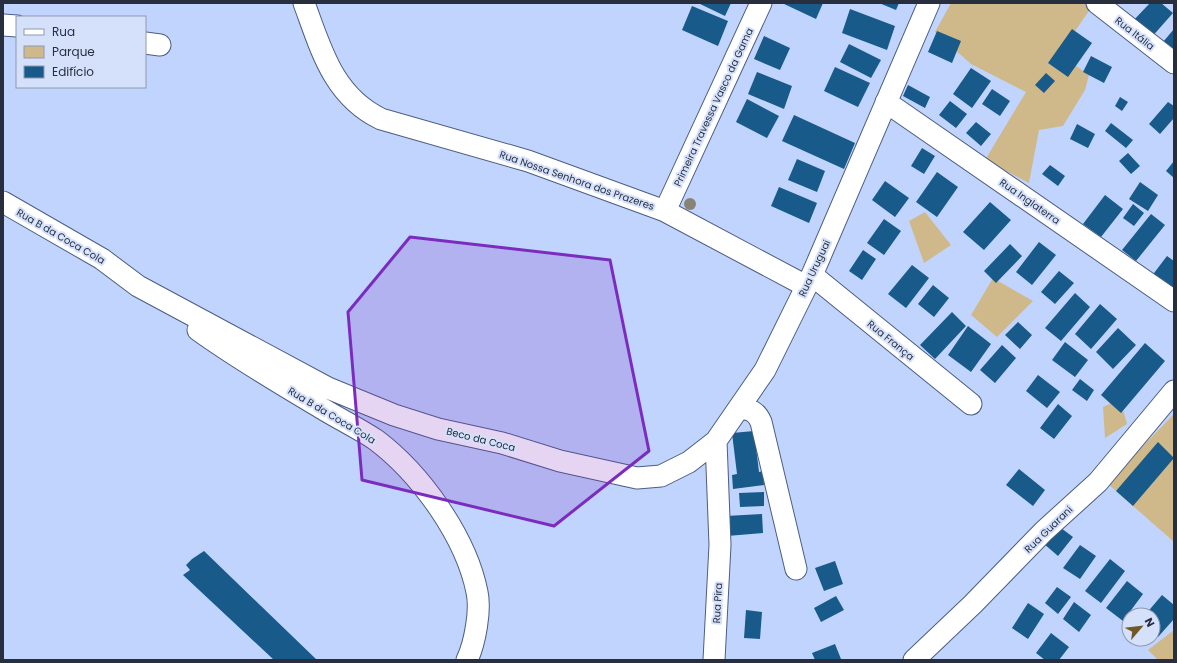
<svg xmlns="http://www.w3.org/2000/svg" width="1177" height="663" viewBox="0 0 1177 663" font-family="Poppins,sans-serif">
  <rect width="100%" height="100%" fill="#c0d4fe"/>
  <path fill="#cfb98b" d="M951,3H1085L1091,8L1059,54L1089,75L1085,90L1063,126L1039,130L1029,183L985,160L1026,92L971,64L935,32Z
    M925,212L951,245L924,263L909,221Z
    M993,278L1033,301L997,337L971,315Z
    M1120,399L1127,424L1105,438L1103,407Z
    M1174,414V542L1107,483Z
    M1174,630V660H1158L1148,650Z"/>
  <path fill="#185a89" d="M698,3H731L725,16Z
    M782,3H823L816,19Z
    M879,3H899L896,10Z
    M1150,3H1161L1173,13L1150,39L1132,22Z
    M692,6L728,21L718,46L682,30Z
    M850,9L895,26L887,50L842,33Z
    M1072,29L1092,43L1068,77L1048,63Z
    M1174,29V52L1163,42Z
    M937,31L961,41L952,63L928,52Z
    M764,36L790,48L780,70L754,59Z
    M849,44L881,60L871,78L840,62Z
    M1091,56L1112,67L1104,83L1083,72Z
    M835,67L870,83L858,107L824,91Z
    M971,68L991,81L972,108L953,94Z
    M757,72L792,86L784,109L748,94Z
    M1046,73L1055,81L1044,93L1035,85Z
    M908,85L930,97L925,108L903,96Z
    M992,89L1010,101L1000,116L982,104Z
    M1120,97L1128,102L1122,111L1115,106Z
    M747,99L779,116L767,138L736,122Z
    M950,101L967,114L956,128L939,115Z
    M1168,102L1174,106V118L1160,134L1149,124Z
    M794,115L855,143L844,169L782,141Z
    M976,122L991,134L981,146L966,133Z
    M1111,123L1133,140L1126,148L1105,131Z
    M1077,124L1095,134L1088,148L1070,139Z
    M922,148L935,156L924,174L911,166Z
    M1128,153L1140,166L1131,174L1119,161Z
    M797,159L825,171L817,192L788,180Z
    M1174,161V178L1166,171Z
    M1050,165L1065,176L1058,186L1042,174Z
    M937,172L958,187L937,217L916,202Z
    M885,181L909,198L895,217L872,200Z
    M1140,182L1158,195L1148,211L1129,199Z
    M779,187L817,203L809,223L771,206Z
    M1105,195L1123,209L1101,237L1083,224Z
    M990,202L1011,220L984,250L963,232Z
    M1133,204L1144,213L1134,226L1123,218Z
    M1151,214L1165,225L1136,261L1122,250Z
    M884,219L901,231L884,255L867,243Z
    M1039,242L1056,255L1032,285L1016,272Z
    M1010,244L1022,256L996,283L984,271Z
    M863,250L876,259L862,280L849,271Z
    M1167,256L1174,261V288L1171,292L1151,277Z
    M912,265L929,278L906,308L888,294Z
    M1059,271L1074,283L1055,304L1041,292Z
    M933,285L949,298L934,317L918,304Z
    M1075,293L1090,307L1061,341L1045,328Z
    M1100,304L1117,319L1091,349L1075,334Z
    M952,312L966,326L935,359L920,345Z
    M1018,322L1032,335L1020,349L1005,335Z
    M968,326L991,344L971,372L948,355Z
    M1118,328L1136,345L1113,369L1096,352Z
    M1065,342L1088,360L1075,377L1052,360Z
    M1145,343L1165,361L1121,413L1101,395Z
    M1002,345L1016,358L995,383L980,370Z
    M1038,375L1060,392L1047,408L1026,391Z
    M1080,379L1094,390L1087,401L1072,390Z
    M1058,404L1072,416L1054,439L1040,428Z
    M754,431L759,472L763,471L764,485L733,489L732,475L737,474L732,433Z
    M1158,442L1174,458L1133,506L1116,491Z
    M1019,469L1045,490L1033,506L1006,485Z
    M764,492V506L740,507L739,493Z
    M762,514L763,533L727,536L726,516Z
    M1057,525L1073,537L1058,556L1043,543Z
    M1080,545L1096,556L1080,579L1063,568Z
    M204,551L317,660H274L183,575L190,570L186,565L192,559Z
    M1110,559L1125,571L1101,603L1085,591Z
    M835,561L843,584L824,591L815,568Z
    M1127,581L1143,594L1123,621L1106,608Z
    M1057,587L1071,597L1058,614L1045,603Z
    M1162,595L1174,605V619L1158,637L1153,633V615H1145Z
    M836,596L844,610L821,622L814,608Z
    M1074,602L1091,615L1079,632L1063,619Z
    M1028,603L1044,614L1028,639L1012,628Z
    M746,610L762,612L760,639L744,638Z
    M1051,633L1069,647L1059,660H1045L1036,653Z
    M835,644L841,659L815,660L812,653Z"/>
  <g fill="none" stroke-linecap="round" stroke-linejoin="round">
    <g stroke="#4c5d82" stroke-width="23">
      <path id="minor" d="M304,3C321,49 333,96 381,119L528,161L665,211L806,286
        M1097,3L1174,63
        M3,25L17,26
        M145,43L160,45
        M886,102L1174,301
        M3,202L102,259L138,286L328,388L394,415L438,429L502,443L560,461L637,478L661,476L689,462L716,441L765,370L812,275L929,3
        M665,211L761,3
        M812,275L971,404
        M198,330C238,359 281,384 323,409C341,420 360,429 376,440C421,474 466,537 477,592C481,610 475,643 467,660
        M740,408C751,410 756,411 761,422L796,569
        M714,660L720,545L716,441
        M914,660L973,604L1044,531L1098,482L1174,391"/>
    </g>
    <use href="#minor" stroke="#fff" stroke-width="21"/>
  </g>
  <circle fill="#878475" cx="690" cy="204" r="6"/>
  <path fill="#7b2cbf" fill-opacity="0.2" stroke="#7b2cbf" stroke-width="3" stroke-linejoin="round" d="M410,237L610,260L649,451L554,526L362,480L348,312Z"/>
  <g text-anchor="middle" stroke-width="4" stroke-linejoin="round" paint-order="stroke">
    <g font-size="10" fill="#272f3f" stroke="#d5e1fb">
      <text transform="translate(1135 33) rotate(38)" y="4">Rua Itália</text>
      <text transform="translate(713 107) rotate(-65)" y="4">Primeira Travessa Vasco da Gama</text>
      <text transform="translate(577 180) rotate(19)" y="4">Rua Nossa Senhora dos Prazeres</text>
      <text transform="translate(1030 201) rotate(35)" y="4">Rua Inglaterra</text>
      <text transform="translate(61 236) rotate(30)" y="4">Rua B da Coca Cola</text>
      <text transform="translate(814 268) rotate(-65)" y="4">Rua Uruguai</text>
      <text transform="translate(891 340) rotate(39)" y="4">Rua França</text>
      <text transform="translate(332 415) rotate(31)" y="4">Rua B da Coca Cola</text>
      <text transform="translate(481 439) rotate(14)" y="4">Beco da Coca</text>
      <text transform="translate(1048 529) rotate(-44)" y="4">Rua Guarani</text>
      <text transform="translate(717 603) rotate(-87)" y="4">Rua Pira</text>
    </g>
  </g>
  <rect width="1177" height="663" fill="none" stroke="#272f3f" stroke-width="8"/>
  <rect x="16" y="16" width="130" height="72" fill="#d5e1fb" stroke="#8f9ab0"/>
  <rect x="24" y="29" width="20" height="6" fill="#ffffff" stroke="#8f9ab0"/>
  <text x="52" y="36" font-size="12" fill="#272f3f">Rua</text>
  <rect x="24" y="46" width="20" height="12" fill="#cfb98b" stroke="#8f9ab0"/>
  <text x="52" y="56" font-size="12" fill="#272f3f">Parque</text>
  <rect x="24" y="66" width="20" height="12" fill="#185a89" stroke="#8f9ab0"/>
  <text x="52" y="76" font-size="12" fill="#272f3f">Edifício</text>
  <g transform="translate(1141 627) rotate(62)"><circle r="19" fill="#d5e1fb" stroke="#8f9ab0"/>
  <path d="M0-3L7 15L0 10L-7 15Z" fill="#6f5928"/>
  <text y="-6" font-size="11" font-weight="bold" text-anchor="middle" fill="#272f3f">N</text>
  </g>
</svg>
